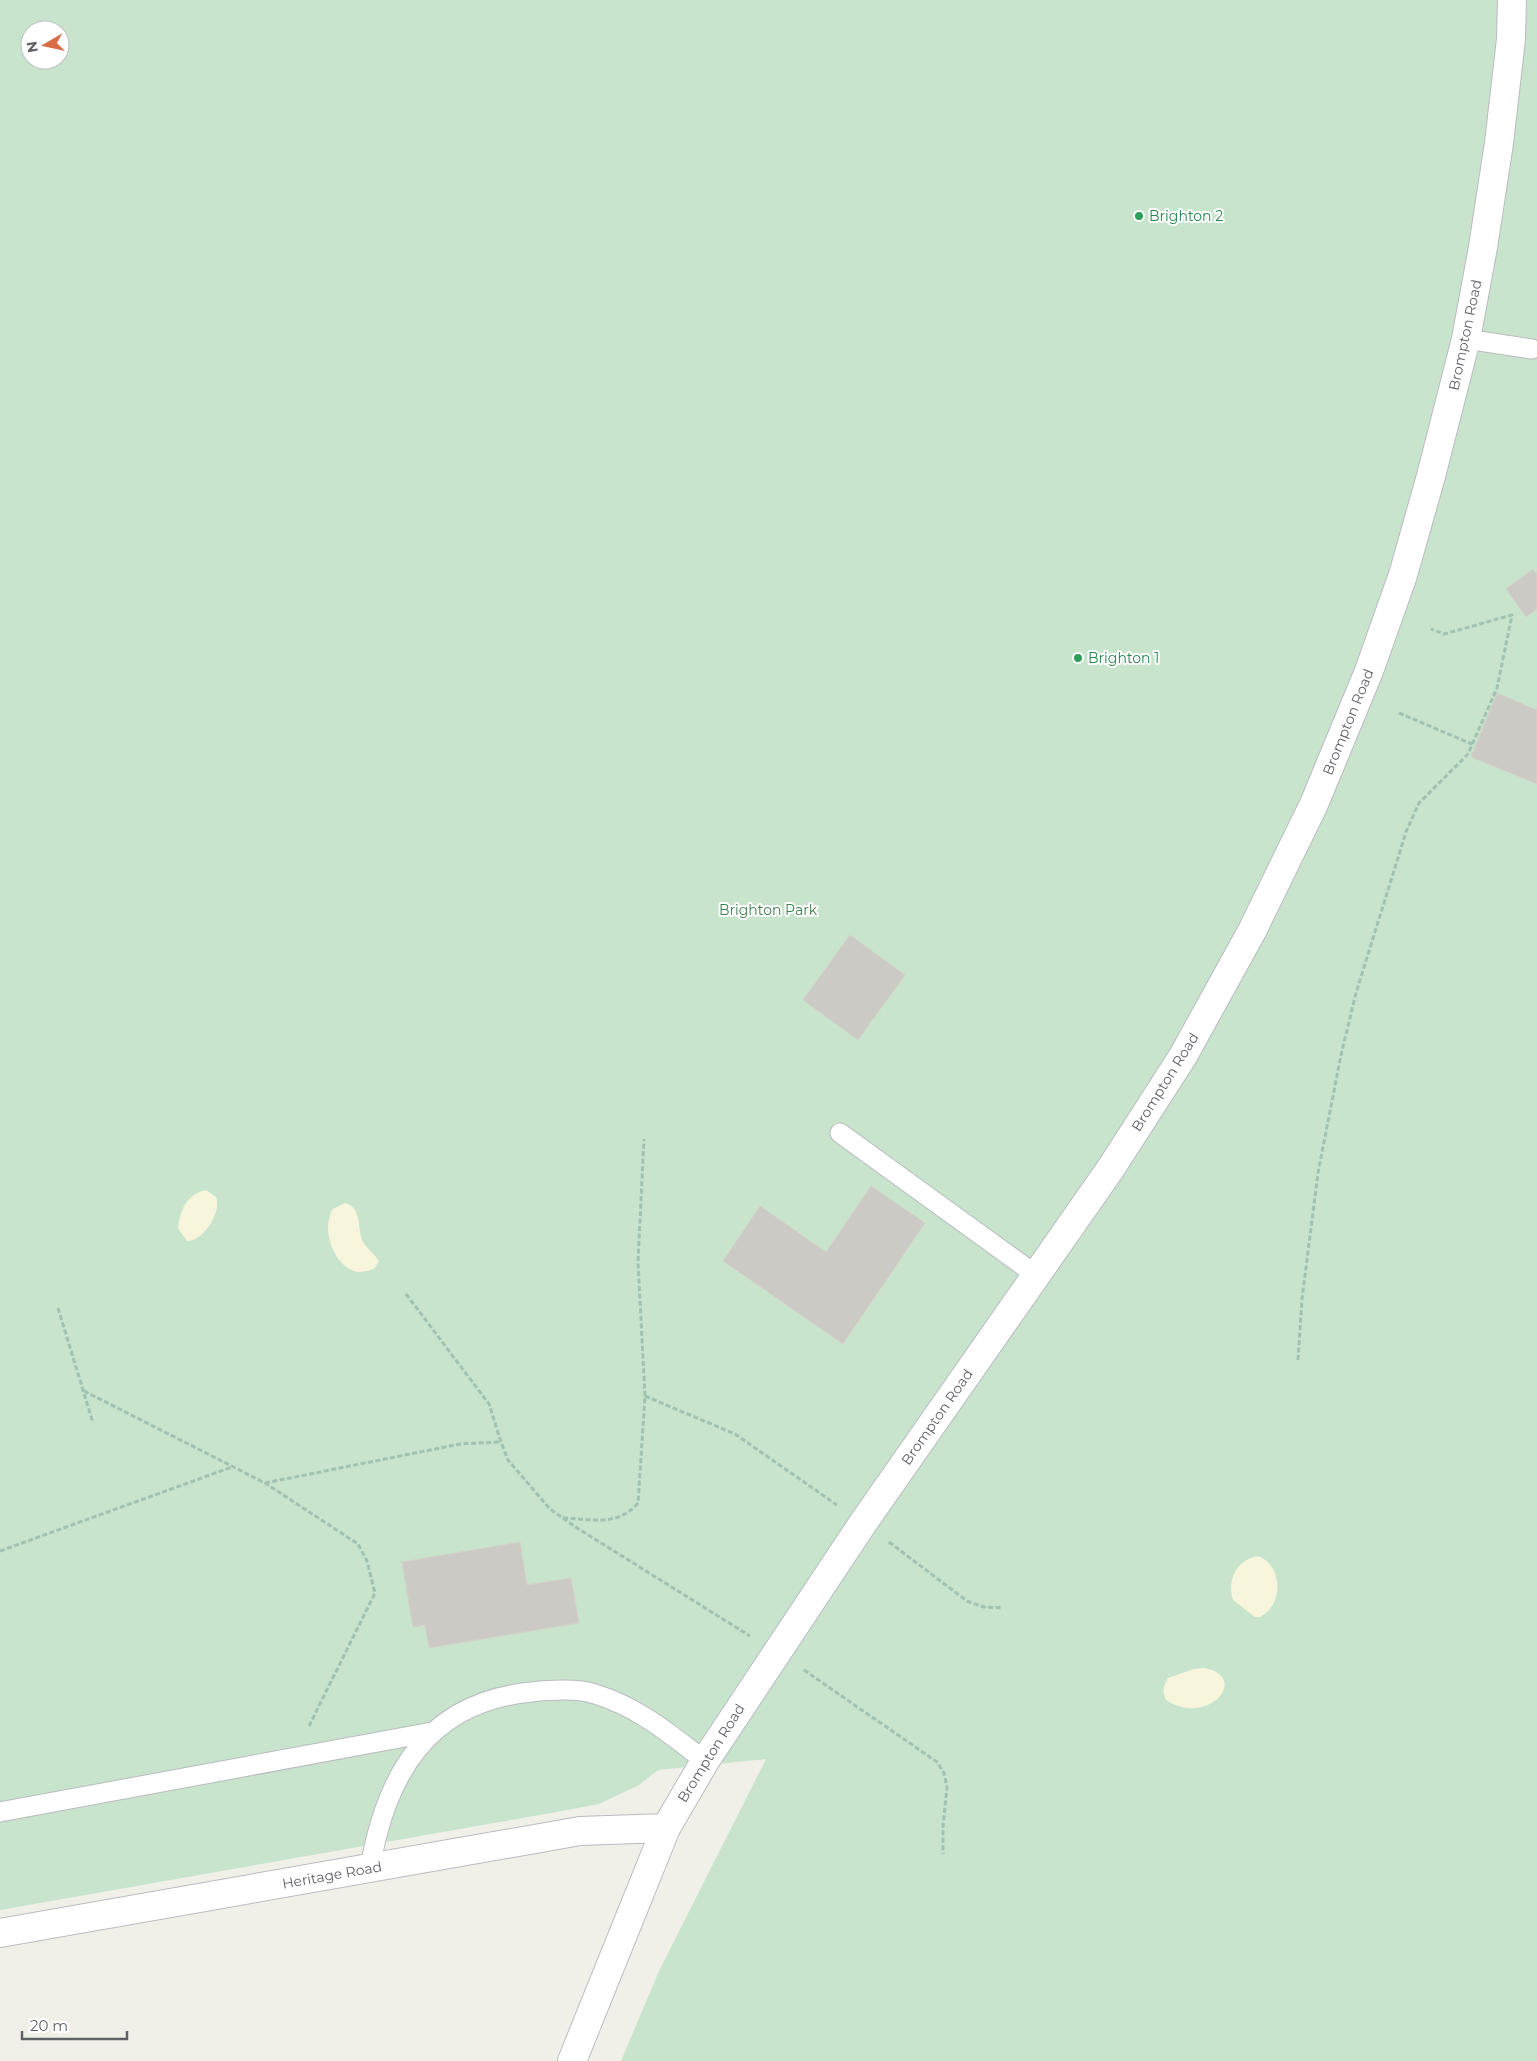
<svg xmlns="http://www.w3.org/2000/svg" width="1537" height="2061" viewBox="0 0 1537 2061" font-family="Montserrat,sans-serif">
  <rect width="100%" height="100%" fill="#f0f0e8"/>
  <path fill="#c8e4cd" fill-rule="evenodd" d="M0,0H1537V2061H621L659,1971L766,1759L658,1770L639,1785L599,1804L557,1812L0,1910ZM30,30H60V60H30Z"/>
  <path fill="#f7f6dc" d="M206,1190L216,1197C222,1211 204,1241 187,1241L178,1228C180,1210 187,1194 206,1190Z
    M345,1203C362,1208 357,1226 362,1240C365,1248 374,1253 379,1261L374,1269C369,1271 363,1272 358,1272C334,1268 320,1228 333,1209Z
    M1258,1556C1283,1565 1284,1605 1260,1617H1255L1233,1600C1227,1580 1236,1560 1258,1556Z
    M1204,1668C1251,1676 1209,1728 1166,1700C1162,1691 1163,1687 1168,1678L1194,1669Z"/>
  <path fill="#cbcac5" stroke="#d4d2c7" d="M1533,569L1537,575V609L1526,617L1506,589Z
    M1497,693L1537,710V784L1471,757Z
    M850,935L905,975L858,1040L803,1000Z
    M871,1186L925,1223L843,1344L723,1261L760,1206L826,1252Z
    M520,1542L527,1585L571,1578L579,1623L429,1648L425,1625L413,1627L402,1562Z"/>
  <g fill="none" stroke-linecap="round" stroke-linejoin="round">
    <g stroke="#babbc0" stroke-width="21">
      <path id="lane" d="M1466,339L1532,349
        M840,1133L1036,1275
        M0,1812L432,1732
        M370,1868C386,1774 428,1702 531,1692C550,1690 577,1688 595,1694C638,1707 670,1734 705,1761"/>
    </g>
    <g stroke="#babbc0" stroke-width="30">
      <path id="street" d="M0,1933L580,1831L666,1828
        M572,2061L666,1828L705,1761L863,1523L1111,1168L1183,1056L1252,931L1314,804L1369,671L1403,575L1431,476L1466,339L1483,247L1499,143L1511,39L1512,0"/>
    </g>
    <path stroke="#a1c2b1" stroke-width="3" stroke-dasharray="5 2.5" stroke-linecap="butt" d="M1399,713L1472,744
      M406,1294L489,1404L501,1442L508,1460L550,1509L574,1526L750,1636
      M58,1308L93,1423
      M1298,1360L1302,1299L1318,1173L1341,1055L1356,993L1406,832L1419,803L1468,754L1497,688L1512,615L1444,634L1431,629
      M84,1391L265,1483L358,1544L367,1561L375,1593L309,1726
      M645,1396L735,1434L837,1505
      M265,1483L460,1444L501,1442
      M563,1518C591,1519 618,1527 638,1503L645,1396L638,1262L644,1139
      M889,1542L967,1601L984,1607L1003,1608
      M0,1551L232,1467
      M804,1670L937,1762L944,1773L947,1787L943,1826V1854"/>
    <use href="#lane" stroke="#fff" stroke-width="19"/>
    <use href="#street" stroke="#fff" stroke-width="28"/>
  </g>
  <g fill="#2e9e5b" stroke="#fff" stroke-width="2">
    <circle cx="1139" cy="216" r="5"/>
    <circle cx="1078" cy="658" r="5"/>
  </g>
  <g text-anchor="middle" stroke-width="4" stroke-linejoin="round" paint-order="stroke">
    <g font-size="14" fill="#27864d" stroke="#fff" text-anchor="start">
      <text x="1149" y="221">Brighton 2</text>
      <text x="1088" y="663">Brighton 1</text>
    </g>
    <g font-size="14" fill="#606167" stroke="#fff">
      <text transform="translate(1465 335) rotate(-78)" y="5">Brompton Road</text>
      <text transform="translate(1348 722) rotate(-68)" y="5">Brompton Road</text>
      <text transform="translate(1165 1082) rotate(-58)" y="5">Brompton Road</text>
      <text transform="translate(937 1417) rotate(-55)" y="5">Brompton Road</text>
      <text transform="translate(711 1753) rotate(-58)" y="5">Brompton Road</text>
      <text transform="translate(332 1875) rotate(-10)" y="5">Heritage Road</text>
    </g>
    <g font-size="14" fill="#3e7f4e" stroke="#fff">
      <text x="768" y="915">Brighton Park</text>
    </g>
  </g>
  <g transform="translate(45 45) rotate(261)"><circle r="24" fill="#ffffff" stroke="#bfc0c2"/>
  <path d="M0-4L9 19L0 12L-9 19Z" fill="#d86d47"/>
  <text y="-8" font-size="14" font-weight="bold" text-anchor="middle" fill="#606167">N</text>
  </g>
  <path d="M22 2031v8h105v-8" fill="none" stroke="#606167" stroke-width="2.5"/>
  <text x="30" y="2031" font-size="15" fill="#606167" stroke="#ffffff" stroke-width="4" paint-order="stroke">20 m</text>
</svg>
